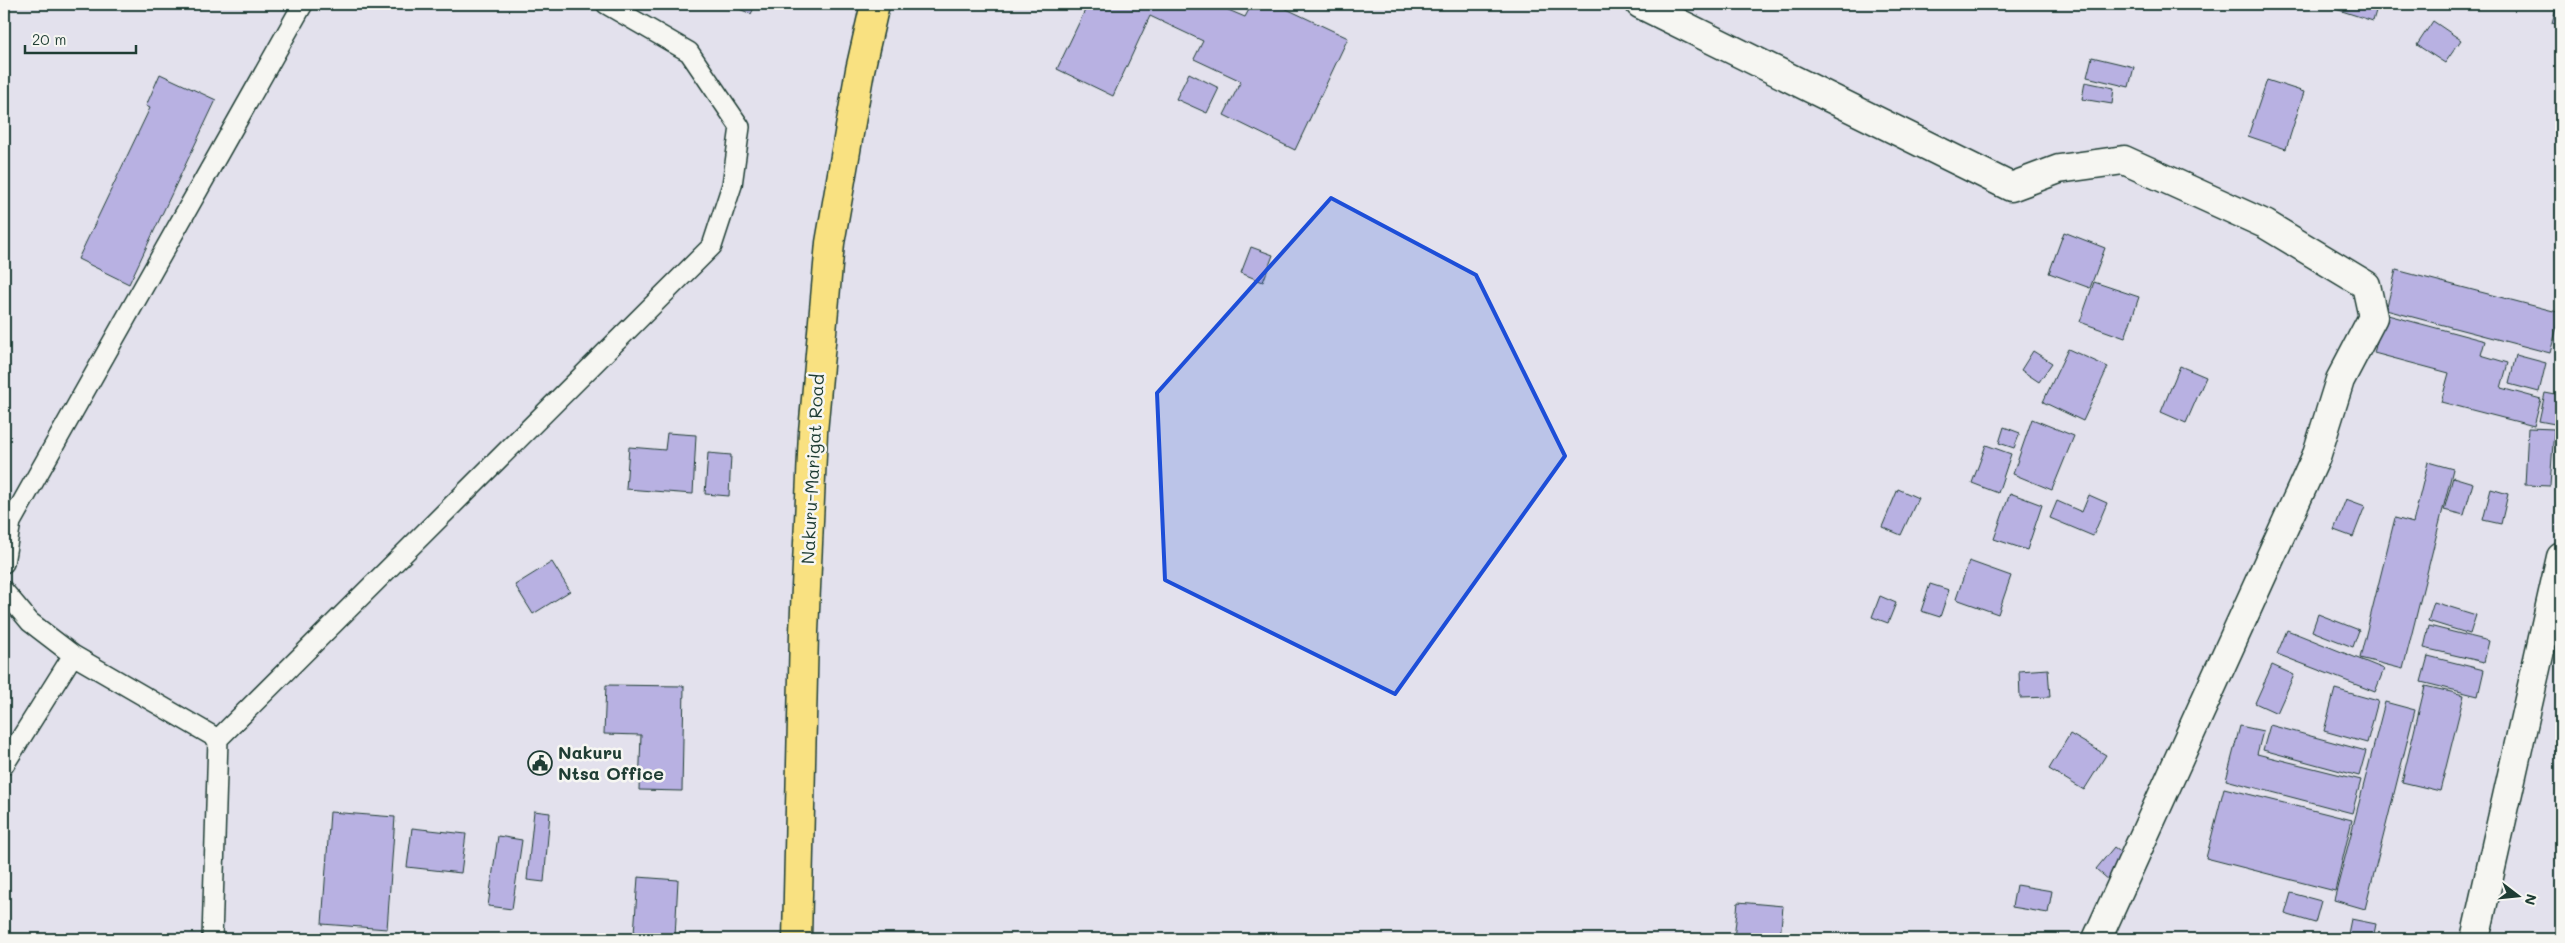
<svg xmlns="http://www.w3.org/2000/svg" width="2565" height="943" viewBox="0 0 2565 943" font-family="Mali,sans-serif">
  <rect width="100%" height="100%" fill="#e3e1ed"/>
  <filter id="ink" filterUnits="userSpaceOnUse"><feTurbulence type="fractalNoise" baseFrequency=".02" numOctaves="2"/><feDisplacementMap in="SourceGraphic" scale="10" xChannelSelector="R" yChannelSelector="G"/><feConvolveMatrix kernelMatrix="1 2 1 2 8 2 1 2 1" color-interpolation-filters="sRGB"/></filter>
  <g filter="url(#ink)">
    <path fill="#b8b1e2" stroke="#1f3d34" d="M728,4H756L751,14Z
      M1088,4H1229L1226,9L1245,17L1252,4H1276L1348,38L1295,150L1224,115L1241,81L1194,59L1203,41L1150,16L1113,96L1057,69Z
      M2320,4H2378L2373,21Z
      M2557,4H2561V26L2552,23Z
      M2433,21L2461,40L2445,63L2417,45Z
      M2092,57L2134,67L2129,87L2087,77Z
      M1189,73L1219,88L1207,113L1176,99Z
      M160,74L216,100L129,284L78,259L150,108L146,106Z
      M2267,80L2304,92L2286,149L2248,136Z
      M2085,82L2114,88L2112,104L2082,99Z
      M2064,232L2105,248L2090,288L2049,273Z
      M1251,247L1273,255L1263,282L1241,273Z
      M2396,270L2561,313L2550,353L2386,310Z
      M2094,282L2139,297L2125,338L2080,322Z
      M2384,314L2485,341L2481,355L2508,363L2501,388L2541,399L2534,426L2441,402L2449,373L2374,353Z
      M2068,349L2108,367L2083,421L2043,402Z
      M2033,351L2052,363L2039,382L2021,370Z
      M2516,355L2546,363L2539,392L2509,384Z
      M2180,366L2206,377L2186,423L2161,412Z
      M2545,393L2561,396L2560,425L2539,421Z
      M2032,419L2074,436L2052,490L2013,474Z
      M2004,427L2020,433L2014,448L1999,443Z
      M2528,428L2554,429L2550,486L2525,485Z
      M667,433L696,435L693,494L626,489L629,447L665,450Z
      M1986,445L2011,454L1998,493L1972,483Z
      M708,453L731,455L729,496L705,494Z
      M2428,462L2453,469L2403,669L2360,658L2395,518L2413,523Z
      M2453,477L2473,483L2464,515L2444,510Z
      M1898,489L1918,498L1901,535L1882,527Z
      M2491,489L2508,494L2501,524L2483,520Z
      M2010,493L2042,505L2027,550L1994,539Z
      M2089,495L2107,503L2093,536L2050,518L2057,501L2082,512Z
      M2346,499L2365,506L2353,537L2334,530Z
      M1969,561L2011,576L1998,614L1956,599Z
      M552,562L570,591L533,614L515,585Z
      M1930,584L1949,590L1940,617L1921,611Z
      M1880,596L1896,603L1888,623L1872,617Z
      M2434,602L2476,615L2470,634L2428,621Z
      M2318,614L2359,630L2353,647L2312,631Z
      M2429,626L2489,641L2484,662L2424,648Z
      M2287,630L2384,669L2375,692L2277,654Z
      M2428,656L2484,670L2478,696L2421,682Z
      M2272,665L2294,675L2277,713L2255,703Z
      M2048,669L2050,697L2020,698L2019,671Z
      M606,685L684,686L682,791L639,790L641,735L604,734Z
      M2425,686L2464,695L2440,791L2402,782Z
      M2335,689L2378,701L2367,743L2324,731Z
      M2385,702L2415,710L2365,909L2334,900Z
      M2270,725L2366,751L2359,776L2263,750Z
      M2240,726L2263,731L2257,754L2361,780L2352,813L2226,780Z
      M2070,734L2106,755L2084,790L2049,769Z
      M2224,788L2352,820L2335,891L2206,858Z
      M534,811L550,813L544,882L527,880Z
      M330,812L395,817L387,929L322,924Z
      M412,828L466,834L461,873L407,867Z
      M498,836L522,840L512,909L488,906Z
      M2114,847L2129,859L2110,881L2096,869Z
      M638,877L678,880L675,937L634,934Z
      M2016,885L2052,891L2048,913L2012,907Z
      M2291,893L2321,901L2315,923L2285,914Z
      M1738,902L1783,906L1780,939H1734Z
      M2351,919L2376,924L2373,939H2347Z"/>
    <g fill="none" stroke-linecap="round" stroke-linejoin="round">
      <g stroke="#1f3d34" stroke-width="22">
        <path id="service" d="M4,563L11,522L303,4
          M4,591L30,622L73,655L4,765
          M73,655L218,739
          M212,939L218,739L712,246L732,185L740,127L689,52L606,4"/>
      </g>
      <g stroke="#1f3d34" stroke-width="31">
        <path id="minor" d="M1640,4L2011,187L2059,169L2124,160L2265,224L2366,285L2373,317L2340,380L2316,457L2097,939
          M2475,939L2561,557"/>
      </g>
      <g stroke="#1f3d34" stroke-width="31">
        <path id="primary" d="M797,939L804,632L813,432L830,243L860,70L875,4"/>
      </g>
      <use href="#service" stroke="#f6f6f2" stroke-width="19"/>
      <use href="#minor" stroke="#f6f6f2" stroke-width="28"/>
      <use href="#primary" stroke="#f9e181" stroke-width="28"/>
    </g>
  </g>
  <path fill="#1d4ed8" fill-opacity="0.2" stroke="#1d4ed8" stroke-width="4" stroke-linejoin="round" d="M1331,198L1476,275L1565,456L1395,694L1165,580L1157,393Z"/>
  <defs>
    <g id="civic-ring" transform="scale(1.25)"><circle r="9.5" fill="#f6f6f2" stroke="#1f3d34" stroke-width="1.5"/><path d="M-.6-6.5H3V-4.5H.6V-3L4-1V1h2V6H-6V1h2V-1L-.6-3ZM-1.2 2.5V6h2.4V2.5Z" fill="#1f3d34"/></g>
  </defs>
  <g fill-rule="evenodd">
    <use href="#civic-ring" x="540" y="763"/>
  </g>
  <g text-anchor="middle" stroke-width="5" stroke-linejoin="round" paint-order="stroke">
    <g font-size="18" fill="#1f3d34" stroke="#f6f6f2">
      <text transform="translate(813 469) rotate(-87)" y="6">Nakuru-Marigat Road</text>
    </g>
    <g font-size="18" font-weight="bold" fill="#1f3d34" stroke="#f6f6f2" text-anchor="start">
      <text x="558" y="759">Nakuru<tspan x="558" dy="21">Ntsa Office</tspan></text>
    </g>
  </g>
  <rect width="2565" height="943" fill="none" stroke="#f6f6f2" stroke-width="20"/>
  <rect x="10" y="10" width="2545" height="923" fill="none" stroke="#1f3d34" stroke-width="2" filter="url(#ink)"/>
  <g transform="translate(2518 896) rotate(106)" stroke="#f6f6f2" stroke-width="4" paint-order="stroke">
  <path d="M0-4L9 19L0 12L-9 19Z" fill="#1f3d34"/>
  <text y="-8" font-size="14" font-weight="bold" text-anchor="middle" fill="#1f3d34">N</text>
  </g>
  <path d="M25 45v8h111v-8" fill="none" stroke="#1f3d34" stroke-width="2.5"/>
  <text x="32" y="45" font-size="15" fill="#1f3d34" stroke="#f6f6f2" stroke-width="4" paint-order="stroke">20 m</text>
</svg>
